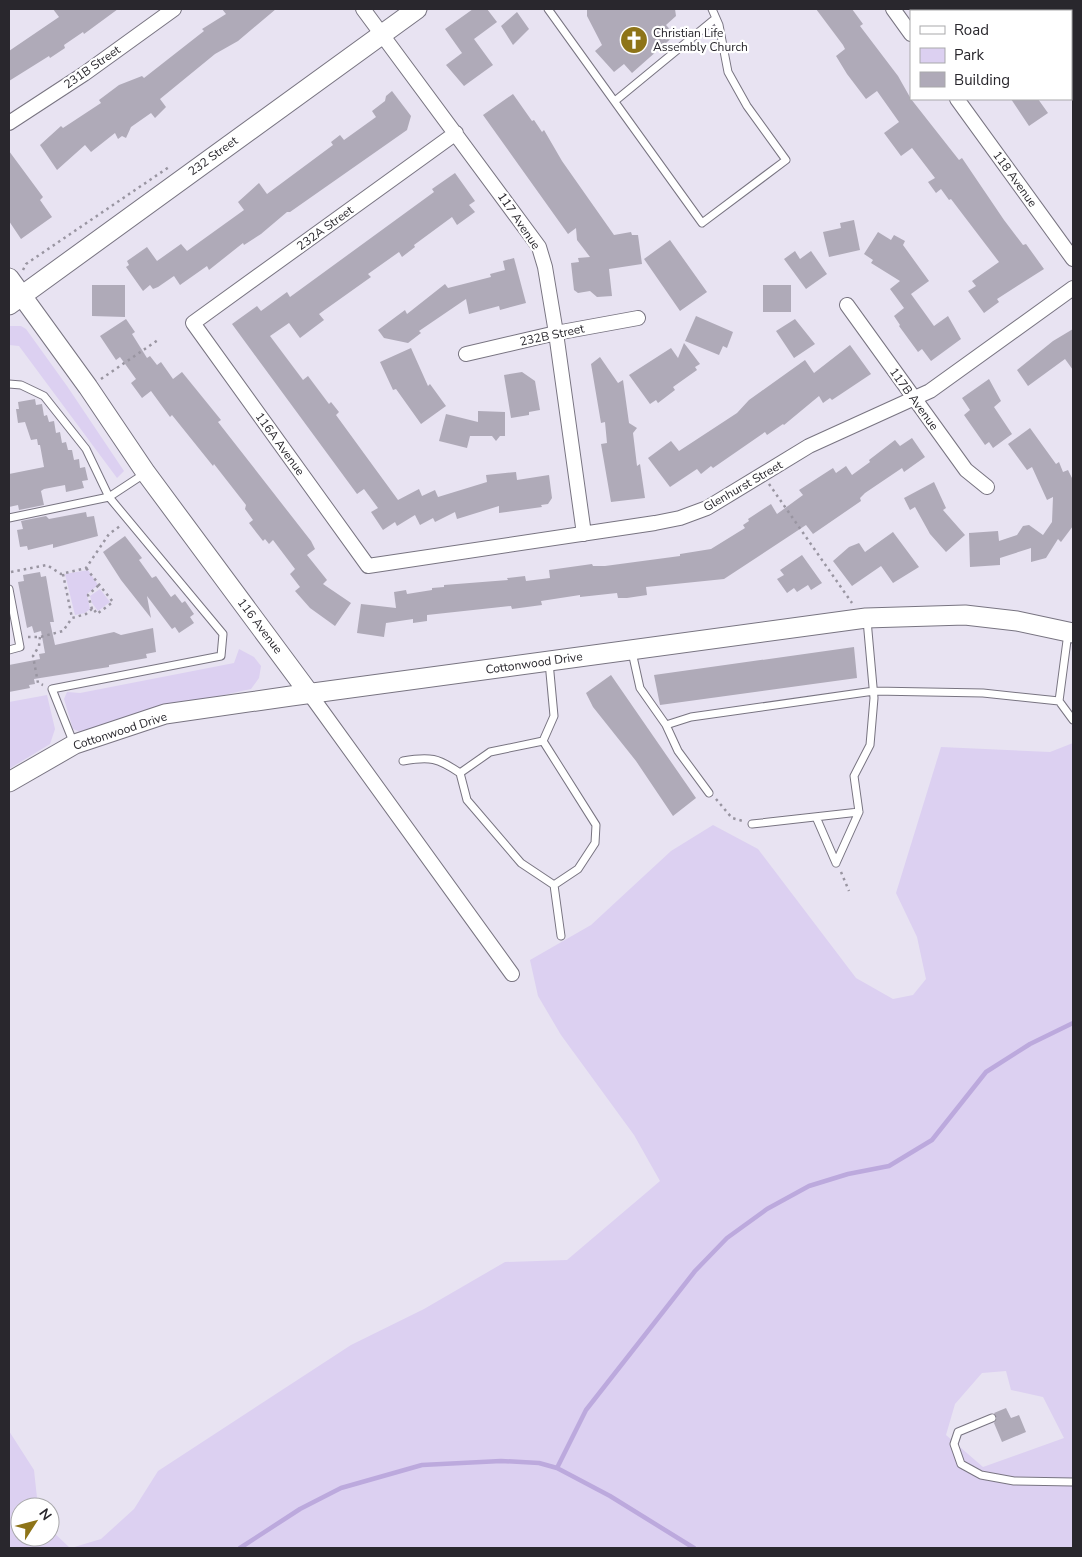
<svg xmlns="http://www.w3.org/2000/svg" width="1082" height="1557" viewBox="0 0 1082 1557" font-family="'Nunito Sans',sans-serif">
  <rect width="100%" height="100%" fill="#e8e3f2"/>
  <path fill="#dcd0f1" fill-rule="evenodd" d="M9,326H21L26,329L67,386L124,471L117,478L19,346L9,345Z
    M88,570L98,585L87,594L90,609L85,613L75,615L65,574Z
    M100,589L110,602L98,611L92,603L90,596Z
    M239,649L254,657L261,666L259,678L251,689L156,710L80,732L73,729L64,699L67,692L80,693L234,663Z
    M47,695L55,729L50,744L9,769V702Z
    M1073,743V1548H71L101,1539L134,1509L158,1471L351,1345L424,1309L505,1262L567,1260L660,1181L634,1135L561,1035L538,996L530,960L591,925L671,851L713,825L758,849L856,978L893,999L913,995L926,979L917,937L896,893L941,747L1050,752ZM1006,1371L1011,1390L1043,1397L1064,1438L983,1467L946,1435L955,1404L982,1373Z
    M9,1431L34,1470L38,1507H20V1537H50V1529L70,1548H9Z"/>
  <g fill="none" stroke-linecap="round" stroke-linejoin="round">
    <path stroke="#bca9dd" stroke-width="4.5" d="M557,1468L586,1410L695,1271L727,1238L767,1209L809,1186L848,1174L889,1166L932,1140L986,1072L1030,1044L1073,1023
      M240,1548L300,1509L341,1488L422,1465L501,1461L539,1463L557,1468L610,1496L694,1548"/>
  </g>
  <path fill="#afaab8" d="M53,9H118L84,34L83,32L64,45L65,48L50,58L49,56L9,81V51L59,17Z
    M222,9H276L238,41L215,54L160,99L166,107L155,118L151,113L131,127L126,138L122,136L118,139L115,133L91,152L85,145L57,170L40,145L61,126L63,128L101,103L99,100L119,85L142,76L144,78L204,31L202,29L226,14Z
    M473,9H487L497,22L474,39L493,65L464,86L446,65L462,53L445,29Z
    M587,9H675L676,16L666,25L675,35L632,73L624,64L614,72L595,51L602,45L587,16Z
    M816,9H852L863,24L860,26L898,76L911,99L959,160L962,158L1004,220L1023,245L1026,244L1044,269L997,299L999,302L984,313L968,291L976,286L972,281L999,262L951,199L949,200L941,189L936,193L928,182L935,178L912,148L901,156L884,133L899,122L877,91L866,99L847,74L836,56L845,49L843,45Z
    M517,12L529,29L513,45L501,26Z
    M392,91L411,116L407,130L290,212H287L261,234L244,245L243,243L209,270L207,266L180,285L174,276L158,287L153,289L150,285L143,291L126,267L129,265L127,261L147,247L157,261L181,244L187,251L244,210L238,202L259,183L267,194L333,145L331,142L340,135L344,140L376,117L372,111L385,101L386,96Z
    M513,94L532,121L534,120L542,132L544,130L562,161L614,235L631,232L632,235H638L642,264L609,269L612,296L597,297L590,291L578,293L574,290L571,263L579,262L578,258L590,257L577,240L576,228L568,234L483,115Z
    M1011,99H1038L1048,113L1029,126Z
    M9,151L43,197L40,200L52,217L21,239L9,221Z
    M455,173L475,201L469,205L475,212L457,225L452,217L414,245L415,247L402,257L399,252L368,274L371,277L319,314L324,320L300,338L289,323L270,336L303,380L308,376L329,404L331,402L339,412L336,415L398,500L419,489L422,496L435,490L438,497L487,482L486,475L516,472L517,480L549,475L552,498L548,504L541,505L542,507L499,513V506L457,519L455,512L435,522L433,518L420,525L415,515L397,526L395,522L383,530L371,512L378,508L364,489L357,494L232,324L257,306L261,311L287,292L290,297L434,192L432,189Z
    M854,220L860,250L829,257L823,232L841,228L840,223Z
    M878,232L891,240L894,235L905,241L903,245L929,281L911,294L934,326L948,316L961,339L931,361L922,349L918,352L899,326L900,325L894,316L904,308L890,289L900,281L871,263L873,260L864,254Z
    M670,240L707,292L680,311L644,259Z
    M795,251L800,259L811,251L827,274L806,289L784,259Z
    M514,258L526,303L500,310L499,306L469,314L466,299L419,331L421,333L408,343L384,338L378,330L405,310L407,314L445,284L448,288L491,277L490,274L505,270L503,261Z
    M92,285H125V317L92,316Z
    M763,285H791V312H763Z
    M696,316L733,332L727,348L723,346L719,355L685,341Z
    M126,319L135,332L132,334L147,358L150,356L157,365L161,362L173,379L182,372L221,420L218,422L311,541L315,549L307,555L327,580L323,584L351,603L335,626L310,608L295,591L300,587L290,574L295,569L273,540L269,544L265,539L263,541L249,523L253,520L245,509L246,505L214,464L213,466L172,415L170,417L151,391L142,398L131,383L136,379L120,357L116,360L100,336Z
    M795,319L815,344L794,358L776,331Z
    M1073,329V370L1065,359L1028,386L1017,370L1053,341Z
    M684,343L700,364L695,367L697,370L673,387L675,390L658,403L656,400L650,404L629,375L671,348L678,358Z
    M850,345L871,374L832,400L830,398L823,403L819,396L784,425L783,424L767,435L765,432L713,468L711,466L701,474L697,469L670,487L648,458L671,441L679,451L737,413L749,400L805,360L814,373Z
    M411,348L428,386L430,384L446,406L421,424L396,389L393,390L380,362Z
    M600,357L618,383L623,380L629,423L637,428L633,433L637,466L640,464L645,498L611,502L601,444L607,443L605,422L601,423L591,364Z
    M522,372L535,381L540,410L529,412V415L511,418L504,375Z
    M989,379L1001,401L994,407L1012,434L993,448L989,442L985,445L964,415L970,410L962,398Z
    M35,399L36,405L42,404L44,416L47,415L49,422L54,421L56,433L60,432L62,443L66,442L68,450H72L74,460L79,459L80,468L85,467L88,480L82,481L84,488L66,492L65,485L44,489L41,491L44,505L19,510L18,505L9,507V474L44,467L40,445H38L37,439L31,440L25,422L18,423L16,409H19L18,402Z
    M478,411L505,412V436H500L496,441L492,436H470L467,448L439,441L446,414L478,422Z
    M1030,428L1056,464L1059,462L1063,472L1068,470L1073,480V526L1061,542L1058,539L1046,558L1031,562V548L1000,558V565L970,567L969,533L998,531L999,541L1017,535L1023,526L1029,525L1043,535L1052,522L1053,497L1047,500L1032,467L1027,470L1008,444Z
    M912,438L925,457L904,472L902,468L865,493L860,498L861,501L813,534L806,525L724,579L646,587L647,595L627,598H618L617,593L580,597V595L541,601L542,605L512,609L511,606L427,615V621L413,623V619L386,623L384,637L357,633L361,604L396,608L394,592L406,590L407,594L432,590V588L444,587V585L508,580L507,578L525,576L526,581L550,578L549,570L592,564L593,566H605L680,556V554L711,549L745,528L743,525L749,521L748,519L771,504L777,514L803,495L799,490L833,468L836,473L846,466L852,475L870,462L869,460L895,440L900,446Z
    M934,482L946,508L943,510L965,535L946,552L930,534L915,507L910,510L904,498Z
    M86,512L87,517L94,516L98,536L53,548V544L28,550L27,546L20,547L17,530L23,529L21,521L46,516L49,519Z
    M893,532L919,567L893,583L881,566L852,586L833,561L849,547L859,543L865,552Z
    M125,536L142,558L139,560L152,578L156,576L171,597L175,594L182,603L185,601L194,614L190,617L194,623L179,633L175,627L172,629L147,596L151,618L121,580L103,552Z
    M802,555L822,583L811,590L808,585L797,592L794,588L787,593L777,579L784,575L780,570Z
    M40,572L41,577L46,576L54,622H50L55,645L114,632L121,635L153,628L156,652L146,654L147,658L109,665V667L34,679L35,684L29,685L30,688L9,692V665L40,659L39,654L45,653L41,631L34,633L32,626L27,628L18,582L24,581L23,575Z
    M854,647L857,678L660,705L654,675Z
    M611,675L696,798L673,816L636,761L593,707L586,693Z
    M1006,1408L1011,1418L1019,1415L1026,1432L1002,1442L994,1423L997,1418L994,1413Z"/>
  <g fill="none" stroke-linecap="round" stroke-linejoin="round">
    <g stroke="#787481" stroke-width="9">
      <path id="lane" d="M548,9L702,223L786,160L747,106L728,72L719,25L712,9
        M615,101L716,18
        M9,384L21,385L44,396L86,449L109,497L223,634L221,656L52,689L74,744
        M9,518L109,497L144,474
        M9,589L20,647L9,650
        M1068,633L1059,701L1073,720
        M632,652L640,688L666,725L678,751L709,793
        M666,725L691,717L874,691L983,693L1059,701
        M543,741L596,825L595,843L578,869L554,885
        M543,741L554,716L549,662
        M403,761C430,756 438,758 460,773L467,800L521,863L554,885L561,936
        M460,773L490,752L543,741
        M816,817L836,863
        M752,824L859,812L854,776L870,745L874,698L867,620
        M836,863L859,812
        M992,1418L958,1432L954,1444L961,1464L981,1475L1014,1481L1073,1482"/>
    </g>
    <g stroke="#787481" stroke-width="16">
      <path id="street" d="M363,9L539,247L545,267L556,333L584,534
        M893,9L911,34
        M971,11L975,9
        M957,99L1073,259
        M9,123L84,74L174,9
        M456,133L193,323L368,566L655,523L680,518L707,508L809,446L930,391L1073,288
        M847,305L966,470L987,487
        M466,354L556,333L638,318
        M309,693L512,974"/>
    </g>
    <g stroke="#787481" stroke-width="21">
      <path id="secondary" d="M9,278L88,387L146,473L309,693
        M9,305L417,9
        M9,782L75,744L165,714L291,696L866,618L965,615L1017,621L1073,633"/>
    </g>
    <path stroke="#9995a1" stroke-width="2.5" stroke-dasharray="2.5 4" stroke-linecap="butt" d="M23,270L26,264L169,167
      M101,379L158,340
      M769,484L852,603
      M11,572L47,565L61,574L86,568L109,534L120,526
      M63,574L72,618
      M92,609L88,595L100,584
      M28,637H40L63,631L72,618L86,614L93,608L97,614L113,602L86,568
      M40,637L39,646L33,656L38,683L43,685
      M716,799L732,818L743,821
      M841,872L849,891"/>
    <use href="#lane" stroke="#fff" stroke-width="7"/>
    <use href="#street" stroke="#fff" stroke-width="14"/>
    <use href="#secondary" stroke="#fff" stroke-width="19"/>
  </g>
  <defs>
    <g id="church-disc" transform="scale(1.4375)"><circle r="9.5" fill="#8e7418" stroke="#fff"/><path d="M-1.2-6h2.4v3.5h3.3v2.4h-3.3V6h-2.4V-.1h-3.3v-2.4h3.3Z" fill="#fff"/></g>
  </defs>
  <g fill-rule="evenodd">
    <use href="#church-disc" x="634" y="40"/>
  </g>
  <g text-anchor="middle" stroke-width="4.5" stroke-linejoin="round" paint-order="stroke">
    <g font-size="12" fill="#29272d" stroke="#fff" text-anchor="start">
      <text x="653" y="37">Christian Life<tspan x="653" dy="14">Assembly Church</tspan></text>
    </g>
    <g font-size="12" fill="#29272d" stroke="#fff">
      <text transform="translate(92 67) rotate(-35)" y="4">231B Street</text>
      <text transform="translate(213 156) rotate(-36)" y="4">232 Street</text>
      <text transform="translate(1015 179) rotate(54)" y="4">118 Avenue</text>
      <text transform="translate(519 221) rotate(56)" y="4">117 Avenue</text>
      <text transform="translate(325 228) rotate(-36)" y="4">232A Street</text>
      <text transform="translate(552 335) rotate(-12)" y="4">232B Street</text>
      <text transform="translate(914 399) rotate(54)" y="4">117B Avenue</text>
      <text transform="translate(280 444) rotate(54)" y="4">116A Avenue</text>
      <text transform="translate(743 486) rotate(-30)" y="4">Glenhurst Street</text>
      <text transform="translate(260 626) rotate(53)" y="4">116 Avenue</text>
      <text transform="translate(534 663) rotate(-8)" y="4">Cottonwood Drive</text>
      <text transform="translate(120 731) rotate(-18)" y="4">Cottonwood Drive</text>
    </g>
  </g>
  <rect width="1082" height="1557" fill="none" stroke="#29272d" stroke-width="20"/>
  <rect x="910" y="10" width="162" height="90" fill="#ffffff" stroke="#a9a9ab"/>
  <rect x="920" y="26" width="25" height="8" fill="#ffffff" stroke="#a9a9ab"/>
  <text x="954" y="35" font-size="15" fill="#29272d">Road</text>
  <rect x="920" y="48" width="25" height="15" fill="#dcd0f1" stroke="#a9a9ab"/>
  <text x="954" y="60" font-size="15" fill="#29272d">Park</text>
  <rect x="920" y="72" width="25" height="15" fill="#afaab8" stroke="#a9a9ab"/>
  <text x="954" y="85" font-size="15" fill="#29272d">Building</text>
  <g transform="translate(35 1522) rotate(54)"><circle r="24" fill="#ffffff" stroke="#a9a9ab"/>
  <path d="M0-4L9 19L0 12L-9 19Z" fill="#8e7418"/>
  <text y="-8" font-size="14" font-weight="bold" text-anchor="middle" fill="#29272d">N</text>
  </g>
</svg>
